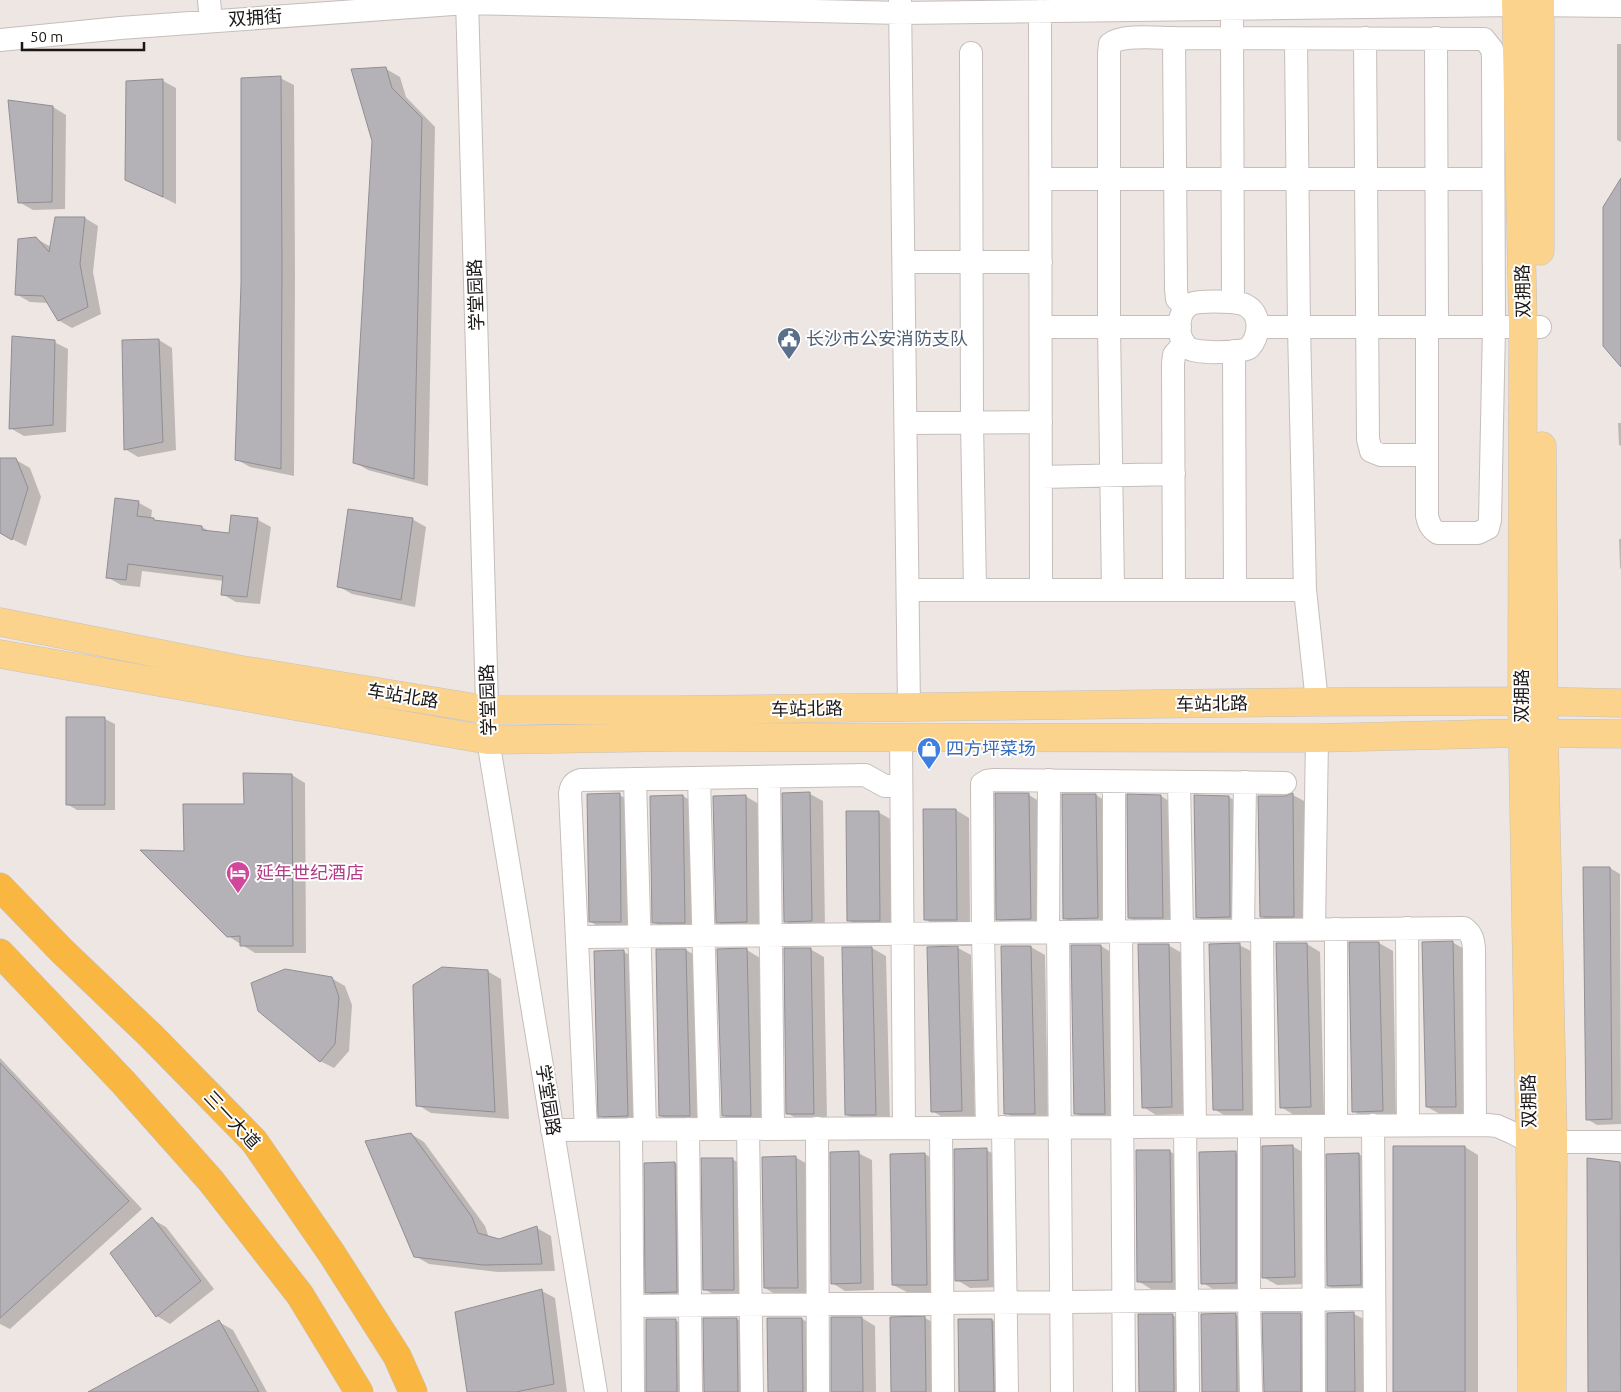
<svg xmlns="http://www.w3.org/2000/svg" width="1621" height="1392" viewBox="0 0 1621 1392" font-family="Ubuntu,'Noto Sans SC',sans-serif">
  <rect width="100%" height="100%" fill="#ede6e3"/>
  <path fill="#0003" d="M1617,44H1621V142L1617,140Z
    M386,69L400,77L406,97L435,127L428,486L368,470L354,462Z
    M280,78L294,85L295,276L294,476L250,467L236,459Z
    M163,81L176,88V204L126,179Z
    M53,107L66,115L65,209L33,210L19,202Z
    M56,218H85L98,226L93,272L101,314L72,328L58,320L48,303L30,302L16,294L35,238L51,247Z
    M159,340L172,348L176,450L138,457L125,449Z
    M54,342L68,349L66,432L24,436L10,428Z
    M1618,423H1621V446L1619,445Z
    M0,459L16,460L30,468L41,497L26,546L0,533Z
    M139,503L152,510L151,519L158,521L202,527L211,532L230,535L258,520L271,527L260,604L236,602L222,594L224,581L142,571L140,587L121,585L107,577Z
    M412,519L426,527L415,607L352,594L338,586Z
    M1619,539H1621V569L1620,568Z
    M67,719H105L115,724V810H77L67,804Z
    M292,775L305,783L306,953H255L228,936L185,852L245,805Z
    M810,794L823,801L825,928L799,929L785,921Z
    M619,795L633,802L635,929L604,930L591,922Z
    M1029,795L1042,803L1044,926L1011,927L997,919Z
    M1096,795L1109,803L1111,925L1078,926L1064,918Z
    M1293,795L1306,802L1307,924H1274L1261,916L1285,797Z
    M683,796L697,804L698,930H667L653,922L652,797Z
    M745,796L759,804L760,929L731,930L717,922Z
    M1161,796L1174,804L1176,925H1143L1129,918Z
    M1229,797L1242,805L1243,924L1211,925L1197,917Z
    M956,810L969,818L970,927H939L926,920Z
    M878,812L892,820L893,928H862L848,920Z
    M1610,868L1620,874L1621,1124L1597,1125L1587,1119Z
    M1452,942L1466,950L1470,1114H1440L1427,1107Z
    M1379,943L1393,951L1396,1118L1367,1119L1353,1111Z
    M1307,944L1320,952L1324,1114L1294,1115L1281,1107Z
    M1168,945L1182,953L1186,1114L1156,1115L1143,1107Z
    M1239,945L1253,952L1257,1117H1227L1214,1109Z
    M1101,946L1114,954L1118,1121H1089L1075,1113Z
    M1002,947H1031L1045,955L1048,1121H1019L1006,1113Z
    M872,948L886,956L890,1122H860L847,1115L843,949Z
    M958,948L971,955L975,1118L946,1119L932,1111Z
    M810,949L824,957L827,1121H801L787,1113Z
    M686,950L700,958L703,1123H674L660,1116L657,951Z
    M747,950L760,958L764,1123H737L723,1115Z
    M595,952H624L638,960L641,1124H613L600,1116Z
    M487,971L501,979L509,1119L431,1113L418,1105Z
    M331,978L345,986L352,1005L349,1051L334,1068L320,1061Z
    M0,1058L142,1209L10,1329L0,1324Z
    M411,1134L424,1142L485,1226L489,1238L499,1240L537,1228L551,1236L555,1271L498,1272L429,1264L415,1256Z
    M1292,1146L1306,1154L1308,1284L1277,1285L1263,1277Z
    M1465,1147L1478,1155V1392H1394Z
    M986,1150L1000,1157L1001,1287L970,1288L957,1280Z
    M1169,1151L1183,1159L1185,1289H1151L1138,1281Z
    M858,1153L872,1160L874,1290L845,1291L832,1283Z
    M1236,1153L1249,1160V1290L1216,1291L1203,1283Z
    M925,1154L938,1162L940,1292H907L893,1285Z
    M1359,1154L1372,1162L1374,1292L1342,1293L1328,1286Z
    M795,1157L809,1165L811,1295L778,1296L765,1288Z
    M732,1159L746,1167L747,1297H718L704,1289Z
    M675,1163L688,1171L690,1300H660L647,1292Z
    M1619,1163L1621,1164V1392H1589Z
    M152,1219L166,1227L214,1289L170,1324L157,1316Z
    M542,1291L555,1298L567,1392H469Z
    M1300,1314L1314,1322V1392H1265Z
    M1328,1314H1354L1368,1321L1369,1392H1328Z
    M1172,1315L1186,1323L1187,1392H1140Z
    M1236,1315L1249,1322L1250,1392H1203Z
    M862,1318L875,1326L876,1392H832Z
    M925,1318L938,1325L939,1392H892Z
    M737,1319L750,1327L751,1392H705Z
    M802,1319L815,1327L816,1392H769Z
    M675,1320L689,1328L690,1392H647Z
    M959,1320H992L1006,1328L1007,1392H960Z
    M219,1322L233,1330L267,1392H90Z"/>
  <path fill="#b5b2b7" stroke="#918e93" d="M386,67L392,88L422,118L414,479L353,463L372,141L351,69Z
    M281,76L282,268L281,469L235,460L241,284V78Z
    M163,79V197L125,180L126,81Z
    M8,100L53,106L52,202L18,203Z
    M1621,178V367L1603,346V207Z
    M55,217H85L80,264L88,307L58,321L43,296L15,295L18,239L36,237L49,252Z
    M12,336L55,340L53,425L9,429Z
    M159,339L163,442L124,450L122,340Z
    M0,458H16L28,488L12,540L0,533Z
    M115,498L139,501L137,516L154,518V520L202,526V530L229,533L231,515L258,518L247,597L221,595L223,576L128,564L126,580L106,578Z
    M348,509L413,518L401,600L337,587Z
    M66,717H105V805H66Z
    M243,773L292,774L293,946H240V936L227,937L140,850L184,851L183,804H244Z
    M810,792L812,921L784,922L782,793Z
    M620,793L621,922H589L587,794Z
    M995,793H1029L1031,919L996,920Z
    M1293,793L1294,917H1260L1258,796H1285Z
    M1062,794H1096L1098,918L1063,919Z
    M1127,794L1161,795L1163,918H1128Z
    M683,795L685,923H652L650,796Z
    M746,795L747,922L716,923L713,796Z
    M1194,795L1229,796L1230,917L1196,918Z
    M923,809H956L957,920H924Z
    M846,811H879L880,921H847Z
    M1583,867H1610L1612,1119L1586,1120Z
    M1453,941L1456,1107H1426L1422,942Z
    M1349,942H1379L1383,1111L1352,1112Z
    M1240,943L1243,1110H1213L1209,944Z
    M1276,943H1307L1311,1107L1280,1108Z
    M1138,944H1169L1172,1107L1142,1108Z
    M1071,945H1101L1105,1114H1074Z
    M958,946L962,1111L931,1112L927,947Z
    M1001,946H1031L1035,1114H1004Z
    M842,947H872L876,1115H845Z
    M747,948L751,1116H722L717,949Z
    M784,948H811L814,1114H786Z
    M656,949H686L690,1116H659Z
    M624,950L628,1116L598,1117L594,951Z
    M442,967L488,970L495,1112L416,1106L413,985Z
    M285,969L332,977L339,997L335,1044L320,1062L258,1011L251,983Z
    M0,1063L129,1201L0,1318Z
    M411,1133L472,1217L478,1233L499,1239L537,1226L542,1264L483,1265L414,1257L365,1141Z
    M1293,1145L1295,1277L1262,1278V1146Z
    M1393,1146H1465V1392H1393Z
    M987,1148L988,1280L955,1281L954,1149Z
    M1136,1150H1170L1172,1282H1137Z
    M859,1151L861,1283L831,1284L830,1152Z
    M1236,1151V1283L1201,1284L1199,1152Z
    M925,1153L927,1285H892L890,1154Z
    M1359,1153L1361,1285L1327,1286L1326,1154Z
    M796,1156L798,1288H764L762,1157Z
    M701,1158H733L734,1290H703Z
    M1587,1158L1620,1162L1621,1392H1588Z
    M675,1162L677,1292L645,1293L644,1163Z
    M152,1217L201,1281L156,1317L110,1253Z
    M542,1289L554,1384L516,1392H467L455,1312Z
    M1354,1312L1355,1392H1327V1313Z
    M1236,1313L1237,1392H1202L1201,1314Z
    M1262,1313H1301V1392H1264Z
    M1138,1314H1173L1174,1392H1139Z
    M925,1316L926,1392H891L890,1317Z
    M831,1317H862L863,1392H831Z
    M703,1318H737L738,1392H704Z
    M767,1318H802L803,1392H768Z
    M646,1319H676L677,1392H646Z
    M958,1319H992L994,1392H959Z
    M219,1320L259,1392H88Z"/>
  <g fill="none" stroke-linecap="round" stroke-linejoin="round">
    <g stroke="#c5bebb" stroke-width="24">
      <path id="minor" d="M209,0L211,21
        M467,0L488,740L596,1392
        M900,0L909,708
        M1040,11L1041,590
        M1232,23L1233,302
        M1174,38L1176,289L1177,299L1186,308
        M1365,38L1368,439L1371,451L1381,455H1427
        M1436,38L1437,327
        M1296,39L1299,327L1305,590L1317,702
        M0,40L120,28L467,3L901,13L1516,5L1621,6
        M971,53L972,422L975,590
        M1041,179H1493
        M904,262H1041
        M1233,302C1237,303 1242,303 1245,305C1262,313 1260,336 1249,348C1239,353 1197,354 1188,348C1176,339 1176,311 1191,304C1201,300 1222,302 1233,302Z
        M1041,327H1180
        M1258,327H1540
        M1234,351L1235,590
        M906,423L1041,422
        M1041,477L1174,474
        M908,590H1305
        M1113,590L1109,327V53L1110,44C1122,34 1158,38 1174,38L1484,39L1492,49L1493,57L1494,327L1490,520L1488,528L1478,533H1438C1431,529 1429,524 1427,516V327
        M1174,590L1173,364L1174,355L1184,343
        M901,737L904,1128
        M769,777L773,1129
        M699,778L709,1129
        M635,779L645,1129
        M1114,781V931
        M1179,782L1182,931
        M1407,928L1408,1125
        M1314,929L1317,738
        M1336,929V1126
        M1243,930L1245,782
        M1262,930L1264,1126
        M1121,931L1124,1392
        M1192,931L1195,1126
        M1048,932L1049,780
        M1058,932L1062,1392
        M584,937L1464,928C1472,934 1473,939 1474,948L1475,1125
        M1373,1125L1375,1392
        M1313,1126L1314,1392
        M987,1127L983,933L982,784L987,781L994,780L1285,783
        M1003,1127L1007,1392
        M1185,1127L1188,1392
        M1249,1127V1300L1251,1392
        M817,1128L818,1392
        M941,1128L943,1392
        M631,1129L633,1392
        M688,1129L691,1392
        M748,1129L752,1392
        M552,1130L1487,1125L1497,1126L1513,1133L1530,1142H1621
        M586,1130L570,793C571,786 573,782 581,780L865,775L885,786H901
        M633,1306L1374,1299"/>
    </g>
    <g stroke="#c3c3c2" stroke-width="29">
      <path id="major" d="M1516,0L1523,327L1522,701L1530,1142L1532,1392
        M1540,0V251
        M1542,446L1544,733L1553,1141L1552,1392
        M0,622L237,669L488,710H677L1317,702L1522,701L1621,703
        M0,654L488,740L677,737L1317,738L1522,733L1621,734"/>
    </g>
    <g stroke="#c3c3c2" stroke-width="29">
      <path id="highway" d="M0,887L62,951L151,1036L254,1141L332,1254L397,1356L413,1392
        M0,953L123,1082L211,1181L300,1295L359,1392"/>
    </g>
    <use href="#minor" stroke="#fff" stroke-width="22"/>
    <use href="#major" stroke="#fbd38d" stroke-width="28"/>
    <use href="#highway" stroke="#f9b641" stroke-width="28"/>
  </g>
  <defs>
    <g id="civic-pin" transform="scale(1.25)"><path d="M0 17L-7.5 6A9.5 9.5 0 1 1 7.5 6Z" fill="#5c6f8a" stroke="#fff"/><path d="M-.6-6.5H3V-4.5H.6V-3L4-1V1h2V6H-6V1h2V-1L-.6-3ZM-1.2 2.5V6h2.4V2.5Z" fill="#fff"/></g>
    <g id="shop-pin" transform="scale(1.25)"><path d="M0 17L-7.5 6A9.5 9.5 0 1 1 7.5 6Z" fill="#3f7fe0" stroke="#fff"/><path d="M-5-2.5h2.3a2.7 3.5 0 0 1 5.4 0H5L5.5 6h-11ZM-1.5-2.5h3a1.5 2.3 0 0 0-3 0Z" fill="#fff"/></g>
    <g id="hotel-pin" transform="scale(1.25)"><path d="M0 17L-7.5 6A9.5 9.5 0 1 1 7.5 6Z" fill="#d1479c" stroke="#fff"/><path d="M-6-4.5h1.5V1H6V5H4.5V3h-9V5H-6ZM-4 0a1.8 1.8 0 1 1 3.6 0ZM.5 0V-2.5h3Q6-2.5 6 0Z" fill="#fff"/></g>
  </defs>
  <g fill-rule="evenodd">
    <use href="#civic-pin" x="789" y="339"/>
    <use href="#shop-pin" x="929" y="749"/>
    <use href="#hotel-pin" x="238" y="873"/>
  </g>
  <g text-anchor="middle" stroke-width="4" stroke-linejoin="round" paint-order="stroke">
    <g font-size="18" fill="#1a1716" stroke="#fff">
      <text transform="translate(255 18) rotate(-4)" y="6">双拥街</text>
      <text transform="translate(1523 291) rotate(-91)" y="6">双拥路</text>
      <text transform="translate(476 295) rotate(-92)" y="6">学堂园路</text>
      <text transform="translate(403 696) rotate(9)" y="6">车站北路</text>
      <text transform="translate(1522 696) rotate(-90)" y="6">双拥路</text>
      <text transform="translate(488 700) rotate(-92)" y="6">学堂园路</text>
      <text transform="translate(1212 704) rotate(-1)" y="6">车站北路</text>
      <text transform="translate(807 709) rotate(-1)" y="6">车站北路</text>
      <text transform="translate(548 1100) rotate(81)" y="6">学堂园路</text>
      <text transform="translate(1529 1101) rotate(-91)" y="6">双拥路</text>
      <text transform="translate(232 1120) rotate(47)" y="6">三一大道</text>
    </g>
    <g font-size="18" fill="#4e5e75" stroke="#fff" text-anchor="start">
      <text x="806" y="345">长沙市公安消防支队</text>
    </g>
    <g font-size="18" fill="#366cbe" stroke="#fff" text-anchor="start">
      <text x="946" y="755">四方坪菜场</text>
    </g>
    <g font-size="18" fill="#b23c85" stroke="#fff" text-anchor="start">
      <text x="256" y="879">延年世纪酒店</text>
    </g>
  </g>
  <path d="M22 42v8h122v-8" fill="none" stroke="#1a1716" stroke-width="2.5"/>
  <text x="30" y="42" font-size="15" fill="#1a1716" stroke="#ffffff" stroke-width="4" paint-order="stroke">50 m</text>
</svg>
